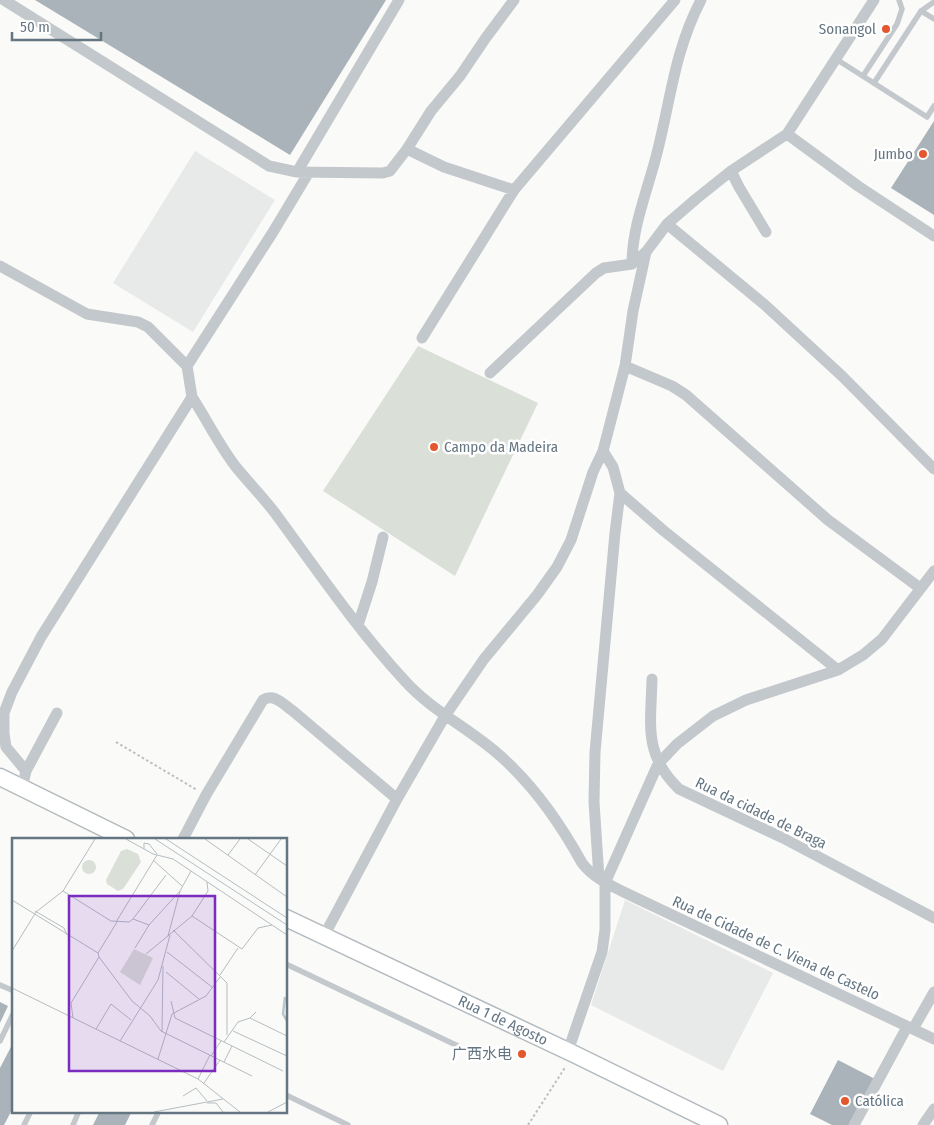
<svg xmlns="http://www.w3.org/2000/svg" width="934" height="1125" viewBox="0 0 934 1125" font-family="'Fira Sans Condensed','Noto Sans SC',sans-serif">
  <rect width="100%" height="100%" fill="#fafaf8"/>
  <path fill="#e8e9e9" d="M195,151L275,200L193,332L113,283Z
    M625,900L773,973L723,1071L591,1005Z"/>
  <path fill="#dadfd7" d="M418,346L538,403L455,576L323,491Z"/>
  <path fill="#aab3b9" d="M35,0H386L290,155Z
    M934,121V215L891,188Z
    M0,1002L8,1006L0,1023Z
    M14,1041V1106L4,1125H0V1068Z
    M838,1060L875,1079L852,1125H832L810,1114Z
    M100,1111H132L125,1125H93Z"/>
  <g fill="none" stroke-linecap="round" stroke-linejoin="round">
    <g stroke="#b3babf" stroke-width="19">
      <g id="secondary">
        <path d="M0,777L126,839"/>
        <path id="s1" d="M286,918L574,1054L719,1125"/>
      </g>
    </g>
    <path stroke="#bbbfc2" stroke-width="2" stroke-dasharray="2.5 2.5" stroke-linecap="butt" d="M116,742L197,790
      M528,1125L566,1066"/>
    <path stroke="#c3c8cc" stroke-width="5.5" d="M921,11L934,19
      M836,59L927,117L934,106
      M863,76L897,24L902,9L899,0
      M874,83L921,11L934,2
      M286,964L458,1046
      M0,985L14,991
      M0,1041L14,1012
      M286,1095L348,1125
      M24,1125L31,1111
      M73,1125L79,1111
      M152,1125L159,1111"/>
    <path stroke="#c3c8cc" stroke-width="11" d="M4,0L269,166L297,172L383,173L390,171L407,149L444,167L514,190
      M787,134L858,186L934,236
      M407,149L431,111L460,76L485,39L514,0
      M731,171L739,187L766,232
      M297,172L399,0
      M667,224L765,305L842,376L934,469
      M632,264C632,225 649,187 658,149C671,97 675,50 701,0
      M0,266L87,314L138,322L148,327L187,366L192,397L41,637L12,692L4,713V733L6,747L26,771L22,788
      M422,338L514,190L675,0
      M187,366L273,232L309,172
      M625,366L672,386L686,395L828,520L920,588
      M490,373L596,273L604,268L632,264L646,252L667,224L696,199L731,171L787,134L874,0
      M192,397C207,420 219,445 236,467C249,483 263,497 275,513C317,570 357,629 405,681C431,710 467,727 497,753C533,784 559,821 582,863C594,879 614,887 632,896L934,1039
      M620,493L664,531L838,670
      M358,625L372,582L383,537
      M652,679C651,725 643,754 679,789L783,838L934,918
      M26,771L57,713
      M183,839L206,795L263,700C274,693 283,704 293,711L397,799
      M599,878L594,802L595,752L615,533L620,493L613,467L603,451
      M324,936L397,799L445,716L484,659L537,595L557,567L571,540L593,472L603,451L625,366L633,311L646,252
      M913,1029L934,992
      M568,1051L602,952L605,930V883L658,764L677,744L713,716L746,700L838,670L863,655L882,639L934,571
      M854,1125L907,1027
      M923,1125L934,1109"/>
    <use href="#secondary" stroke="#fff" stroke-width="16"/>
  </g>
  <g fill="#e4572e" stroke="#fff" stroke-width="2">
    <circle cx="886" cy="29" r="5"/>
    <circle cx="923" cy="154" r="5"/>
    <circle cx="434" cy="447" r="5"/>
    <circle cx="522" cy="1054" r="5"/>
    <circle cx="845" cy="1101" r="5"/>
  </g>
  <g text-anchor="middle" stroke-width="5" stroke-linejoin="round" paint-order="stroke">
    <g font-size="15" fill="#657683" stroke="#fff" text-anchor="end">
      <text x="876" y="34">Sonangol</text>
      <text x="913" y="159">Jumbo</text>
      <text x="444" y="452" text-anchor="start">Campo da Madeira</text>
      <text x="512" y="1059">广西水电</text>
      <text x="855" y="1106" text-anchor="start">Católica</text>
    </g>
    <g font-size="15" fill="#657683" stroke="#fff">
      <text transform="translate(761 813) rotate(26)" y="5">Rua da cidade de Braga</text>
      <text transform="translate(776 948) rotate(25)" y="5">Rua de Cidade de C. Viena de Castelo</text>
      <text dy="5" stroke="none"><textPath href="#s1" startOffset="240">Rua 1 de Agosto</textPath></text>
    </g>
  </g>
  <g transform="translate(12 838)">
    <rect width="275" height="275" fill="#fafaf8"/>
    <path d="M115,11L126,16L129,24L111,51L106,53L95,46L94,42L109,13ZM70 29a7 7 0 1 1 14 0a7 7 0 1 1-14 0ZM122,111L141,120L128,147L108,134Z" fill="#dadfd7"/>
    <path fill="none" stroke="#bbc7cb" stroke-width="2.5" d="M273,159L271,176L275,183"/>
    <path fill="none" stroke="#b5bdc2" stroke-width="1" d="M114,1L141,16L161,21L275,97M143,1L275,87M154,1L275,80M193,1L275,59M236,1L275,28M132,11V5L137,6L145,16M216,17L228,1M141,22L170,48M243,37L269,1M51,53L99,83L117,84L121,81L137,87M0,62L86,115L87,119L59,165L61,180M23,73L52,90L55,97M180,78L230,111L246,90L260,87M121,81L154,37M104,84L145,17M161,92L215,145V197M156,98L168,53M123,110L137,87L168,53L179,33M0,113L24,74L51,53L83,1M155,114L200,149M86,115L105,84M134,116L180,78L196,53L195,44M87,119L120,163L138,178L149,193L240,238M154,134L187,161M208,137L226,110M0,150L186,241L228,274M159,163L163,180L271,233M238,180L275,198M84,191L99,166L119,182M221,193L275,218M150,194L151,128M108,203L146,142L158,97M212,204L226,184L238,180L244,174M199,218L209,203M146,221L160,176L194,158L208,139M212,224L220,208M186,241L198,217M192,245L208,222M171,258L184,250L195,263M195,265H204L211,274M142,274L211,261M256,274L275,264"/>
    <path fill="#7b2cbf" fill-opacity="0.15" stroke="#7b2cbf" stroke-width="2.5" d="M57,58H203V233H57Z"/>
    <rect width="275" height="275" fill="none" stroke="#657683" stroke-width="2.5"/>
  </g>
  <path d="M12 32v8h89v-8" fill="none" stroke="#657683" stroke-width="2.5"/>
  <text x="20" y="32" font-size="15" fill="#657683" stroke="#ffffff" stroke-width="4" paint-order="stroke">50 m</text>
</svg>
